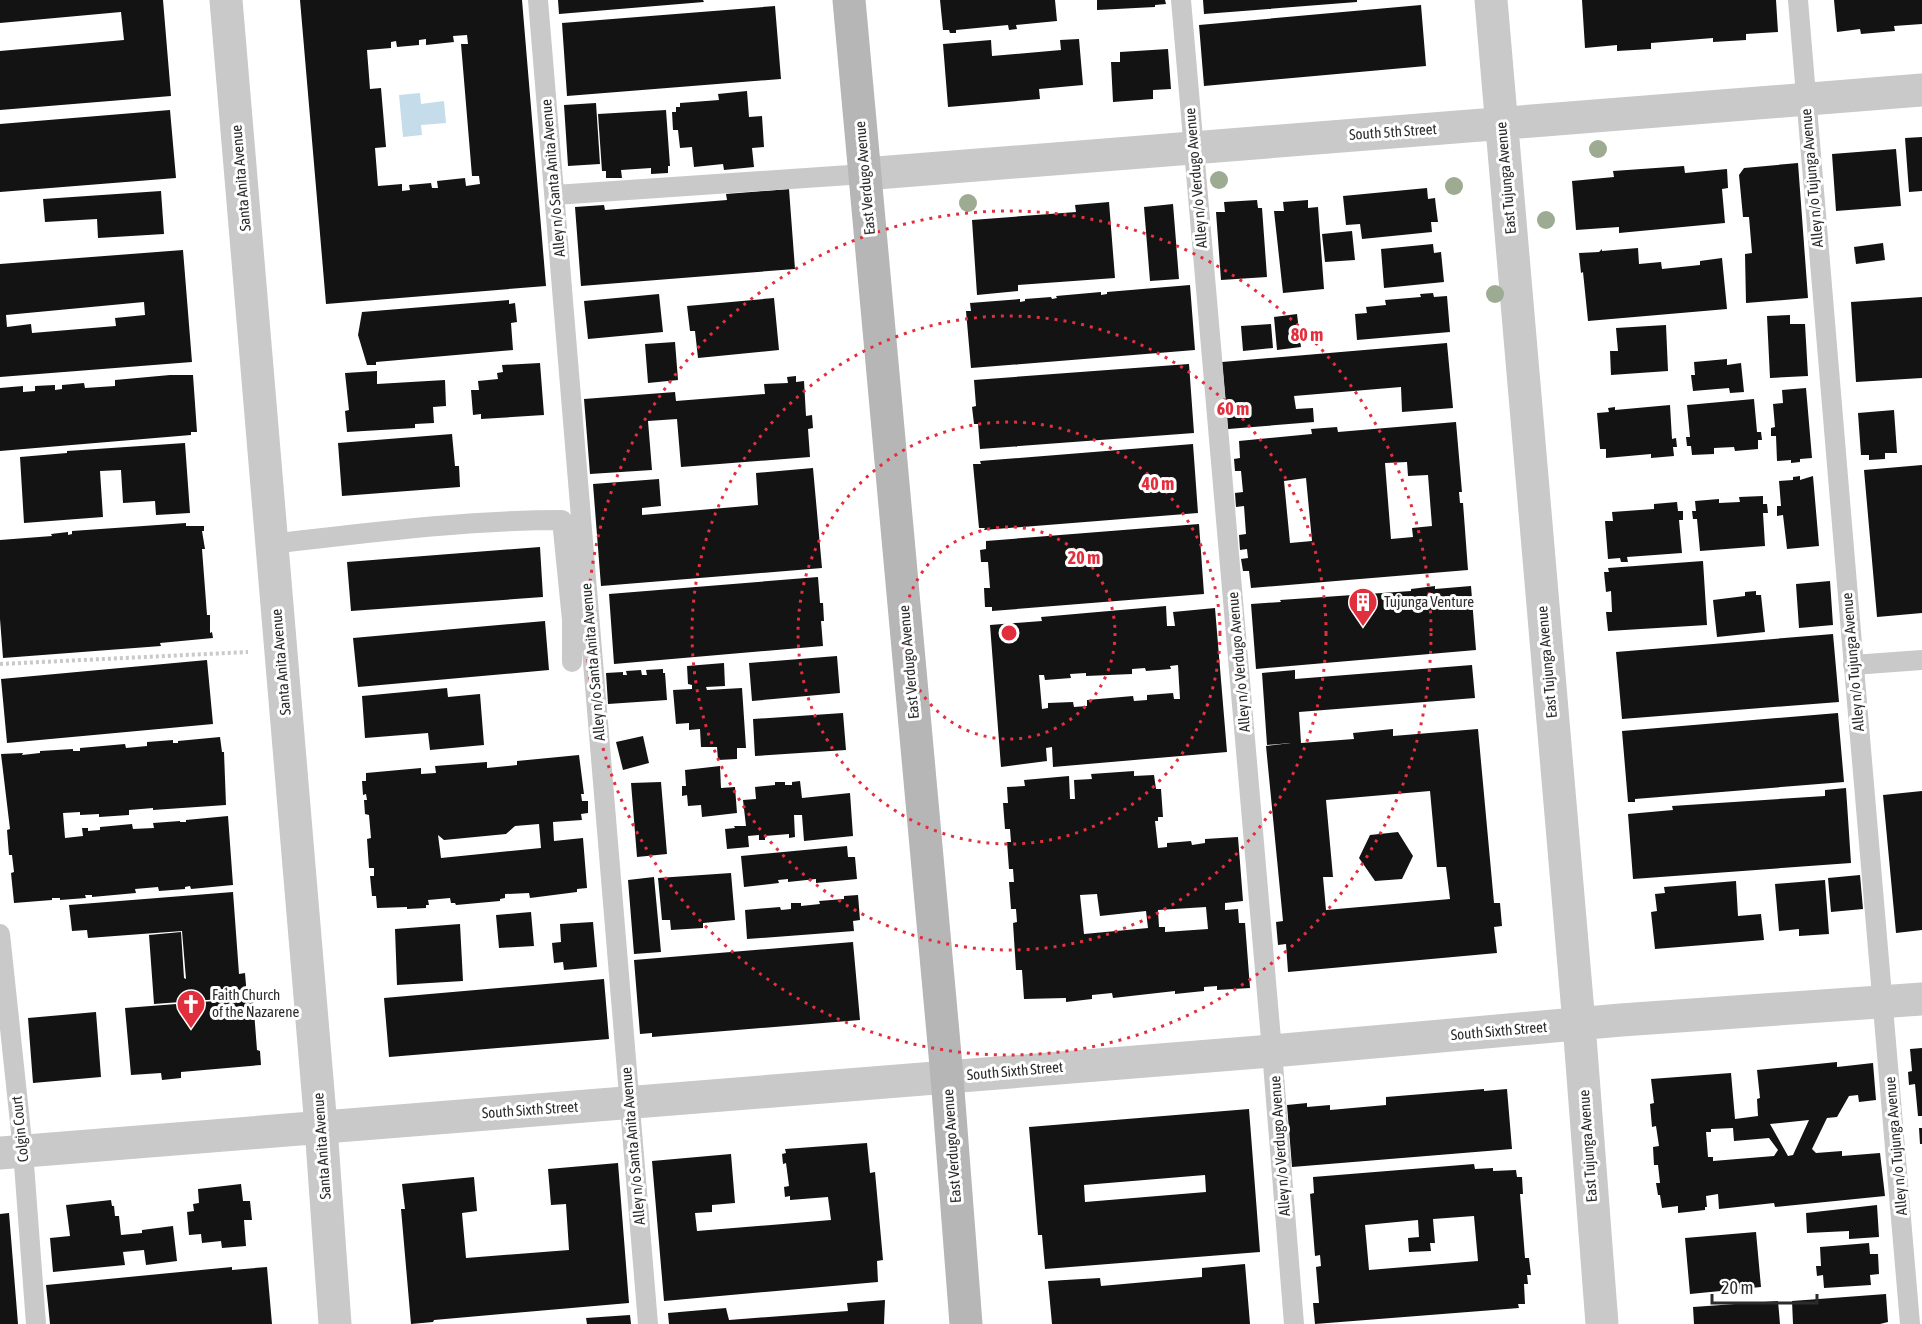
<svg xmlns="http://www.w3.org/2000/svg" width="1922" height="1324" viewBox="0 0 1922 1324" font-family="'Asap Condensed',sans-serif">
  <rect width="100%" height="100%" fill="#fff"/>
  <path fill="#c5dcea" d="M420,93L421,104L444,101L446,123L421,125L422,135L403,137L399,95Z"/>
  <path fill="#131313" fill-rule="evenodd" d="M0,0H163L171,96L0,110V51L124,40L121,12L0,23Z
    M300,0H522L546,286L326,304ZM467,35L468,44H461L472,176H479L480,184L466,186L465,178L437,181L438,188H432L431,183L409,185L410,190L402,191V184L378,186L375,148L386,147L381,88L370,89L367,50L391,48V42L396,41L397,47L419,45V40L426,39V45L454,42L453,36Z
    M558,0H703L704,2L559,14Z
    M940,0H1055L1057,21L1016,25L1017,29L1009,30L1008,25L956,30V33H950L949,30H943Z
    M1097,0H1165L1166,4L1155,5V7L1097,10Z
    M1203,0H1357V2L1204,14Z
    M1582,0H1776L1778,32L1746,34V40L1713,42V38L1651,43V49L1617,51V45L1585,48Z
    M1834,0H1922V24L1894,26L1895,31L1861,34L1860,29L1837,32Z
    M1421,5L1426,66L1204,86L1199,25Z
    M775,6L781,79L567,96L562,23Z
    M1079,39L1083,85L1039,89L1040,99L948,107L943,44L991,40L992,56L1061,50L1060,40Z
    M1168,49L1171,89L1153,90V99L1113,102L1111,62H1120V52Z
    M747,91L749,117L762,116L764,147L752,148L754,167L724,170L723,164L694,167L692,147L680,148L678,130H673L672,112H676V107H680V103L719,100L718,94Z
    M596,103L600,164L568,166L564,105Z
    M170,110L176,178L0,192V124Z
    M666,110L670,166H668V173L651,174V168L621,170L622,178H606V171H602L598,114Z
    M1922,137V191L1909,192L1905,138Z
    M1896,149L1901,206L1836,211L1832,154Z
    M1798,163L1808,298L1746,303L1745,254L1752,253L1749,217H1743L1739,175L1744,168Z
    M1684,166L1685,173L1727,169L1728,188L1722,189L1725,223L1619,233V227L1576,230L1572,181L1614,177L1613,171Z
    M1427,188L1428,199L1435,198L1436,207L1438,222H1431L1432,232L1362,239L1360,224L1346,225L1343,196Z
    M789,189L795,269L581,286L575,207L604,205L605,210L727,200L726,194Z
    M161,191L164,234L98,238L97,219L45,222L43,199Z
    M1257,200L1258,208H1262L1267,277L1221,280L1216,212H1225L1224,202Z
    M1308,200V208L1318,207L1324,289L1283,293L1274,211H1284L1283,202Z
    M1109,202L1115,278L1018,285V291L977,295L972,220L1076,212L1075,205Z
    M1173,204L1179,279L1150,281L1144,207Z
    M1352,231L1355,260L1325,262L1322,234Z
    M1883,243L1885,260L1856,264L1854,247Z
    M1433,244L1434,253L1441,252L1444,282L1384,288L1381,249Z
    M1638,248L1639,264L1661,262L1662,269L1700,265V261L1722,258L1727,309L1588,321L1583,272L1581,273L1579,253L1599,252L1602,249V251Z
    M183,250L192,362L0,377V264ZM144,302L145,315L115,318L116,326L32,333L31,324L7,327L6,315Z
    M1190,285L1195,350L971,368L966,311H971L970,303L1020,299V302L1025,301V299L1051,297L1052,299L1057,298L1056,296L1101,292V295L1107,294V292Z
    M1433,293L1434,297L1447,296L1450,332L1357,340L1355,314L1367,313L1366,307L1386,305L1385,300L1421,297L1420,294Z
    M659,294L663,332L588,339L584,301Z
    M1922,297V378L1856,382L1851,302Z
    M774,298L779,350L698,358L695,331H690L687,306Z
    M509,300V304L515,303L517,322L511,323L513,350L376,362V365H367L358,335L362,312Z
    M1297,314L1301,347L1277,350L1274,317Z
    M1790,315V324H1805L1808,376L1770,378L1767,316Z
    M1271,324L1273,348L1243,351L1241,326Z
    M1666,325L1668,371L1611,375L1610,351H1618L1616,328Z
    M675,342L678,380L648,383L645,344Z
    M1447,343L1453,408L1402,412L1401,387L1294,396L1296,409L1313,408L1314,422L1228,429L1222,362Z
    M1727,359V365L1741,363L1744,392L1730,393L1729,388L1693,391L1691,375H1695L1694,362Z
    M540,363L544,415L481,419V414L473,415L471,390H479L478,381L498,379L497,373L503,372L502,365Z
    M1189,364L1194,433L980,449L978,424H974L972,407L976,406L974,380Z
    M377,371V384L445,380L446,406L433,407L434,423L415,424V428L347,432L345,411L349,410L345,373Z
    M170,375H193L197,432H191V435L0,451V388L23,386V392L35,391V386L55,385V390L62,389V385L84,383L85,388L115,386V380Z
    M796,376V382L804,381L806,416L812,415L813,428L808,429L810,457L681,467L677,419L648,421L652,470L590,474L584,399L675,392L676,401L765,394L764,384L788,383L787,377Z
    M1806,388L1812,458L1800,459V462L1791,463V460L1777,461L1776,436H1771V428L1775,427L1773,404L1783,403L1782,390Z
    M1754,399L1757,432H1761L1762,440H1758V449L1735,451L1734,447L1714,448V454L1692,455L1691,446H1687L1686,437H1690L1687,405Z
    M1670,405L1672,439L1676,438L1677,447H1673L1674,456L1651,458V454L1606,458V449H1600L1597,413L1609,412L1608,408L1615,407V410Z
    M1894,410L1897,453H1885V459L1869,460V455H1861L1858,413Z
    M1456,422L1462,492H1459L1460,503H1463L1468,570L1251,588L1249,571H1243L1241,559L1248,558L1247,549L1240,550L1239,535L1246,534L1244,506L1236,507L1235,493L1243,492L1241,471H1235L1234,459L1240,458L1239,441L1312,434L1311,429L1337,427L1338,432ZM1407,462L1408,476L1428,475L1432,526L1412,528L1413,537L1391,539L1385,463ZM1306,478L1312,541L1290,543L1284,481Z
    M452,434L455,466H459L460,487L342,496L338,443Z
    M185,443L190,513L156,515L155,501L123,503L121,470L100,471L103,517L24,523L20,457L67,453V451Z
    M1193,444L1198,513L984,530L985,528H979L973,464H981L980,461Z
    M1922,465V613L1877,617L1864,470Z
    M813,468L822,568L601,586L593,484L659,479L661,506L642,508V515L758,505L756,473Z
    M1800,476V480L1813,476L1819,546L1787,549L1783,515L1777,516V506H1781L1779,481L1793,480V477Z
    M1763,496V504H1767L1768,513H1763L1765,546L1700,551L1697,519H1693L1692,511H1696L1695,501L1719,499V503L1740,502L1739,497Z
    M1677,502L1678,511H1683V520H1679L1682,553L1627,557L1628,562H1621L1620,558L1608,559L1605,521H1613L1612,512L1654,509V504Z
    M186,523V526H204V531H202L205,549H202L207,615H210V633L212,632L213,638L160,643L161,646L3,658L0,619V540L52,536L51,534L68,532V535L72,534V531Z
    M1199,524L1204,594L992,611V607H985L984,588H990L988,562H981L980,550L986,549V541Z
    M540,547L543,597L351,611L347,562Z
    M1703,561L1707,625L1608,631L1606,612H1612L1611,591L1606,592L1604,572H1609L1608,568Z
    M818,577L820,603H823L824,621H821L823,646L614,664L609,594Z
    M1830,581L1833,625L1799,628L1796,584Z
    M1435,586V589L1471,586L1476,650L1256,669L1251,604L1281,602L1280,600L1411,591V589Z
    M1756,591V595H1761L1765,632L1717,637L1713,600L1745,596V592Z
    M1166,606L1167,626H1175L1173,612L1215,608L1227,752L1053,767L1052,747L1046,748L1047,761L1001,767L990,625L1042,621L1041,617ZM1178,665L1180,699H1174L1173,693L1147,695V700L1134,701L1133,696L1087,700V706L1074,707L1073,702L1048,703V708L1042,709L1039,675H1044L1045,680L1071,678L1070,674L1086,673V676L1132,674V669L1145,668L1146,671L1171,669L1170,666Z
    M545,621L549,670L358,687L353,638Z
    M1833,634L1839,702L1622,719L1616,652Z
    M837,656L840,693L752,701L749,663Z
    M207,660L213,724L7,743L1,679Z
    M724,663L725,686L706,687L707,690L742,688L746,748H737V759L718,760L717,747H701L700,729L689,730V723L676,724L673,690L692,689V685L688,684L687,666Z
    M1472,665L1475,698L1299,712L1301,743L1354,739L1353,733L1393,729V736L1478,729L1494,903H1500L1502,926L1494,927L1497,953L1288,972L1286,944L1278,945L1276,922L1283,921L1266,746L1291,743L1267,745L1262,673L1295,670V679ZM1430,791L1437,867H1446L1450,899L1326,910L1323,877H1333L1326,800Z
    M663,669V673H665L667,700L608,704L606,673L623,672V675H627L626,671L641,670L642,675H647L646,670Z
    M447,688L448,697L480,694L484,745L430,750L428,733L365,738L362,696Z
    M843,713L846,750L755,756L753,719Z
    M1838,713L1844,782L1635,799V802H1628L1622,731Z
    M643,736L649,763L623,770L616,742Z
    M220,737L222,752H224L226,805L153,810V808L129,810V815L99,817V814L80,815V812L63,813L65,838L83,836L82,828H88V831L100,830V827L132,824L133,829L154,828L153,823L180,821V822H186V820L228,816L233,885L191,889L190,886L185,887V889L159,891L158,887L135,889L136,893L92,897V895H85L86,898L60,900V898H52V900L14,903L11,873L14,872L12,855H9L7,830L10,829L1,754L23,753L22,755L40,753V751L73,749V751H80V748L125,744L126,748L147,746V742L173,740V743H178V741Z
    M579,755L584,794H581L582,801H588V813L581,814L582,820L553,822L554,841L583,838L587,888L577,889V892L530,898L529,893L505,894V898L500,899V901L456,905L455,903H451L450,898L428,900L429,905H426V908L407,909V907L377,908L376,896H372L370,876H374V868H369L367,839L371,838L369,815L365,814L364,800H367L366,794L363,795L362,781H366V773L421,768V774L436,773L435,766L487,762V768L517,765V761ZM539,824L541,848L441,858L438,835L444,840L506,834L515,826Z
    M720,766L721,788L735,787L737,813L702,817L701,805L688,806L687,795L682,796V786H686L685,770Z
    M1134,771V776L1154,775L1156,789H1161L1163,817H1158V821H1155L1158,848L1167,847V843L1191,841L1192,845L1205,843V839L1238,837L1243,901L1225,903V910L1238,909L1239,923H1245L1250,988L1217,990V986L1204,987V991L1175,994V991L1113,998L1112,993L1092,995V999L1066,1002V998L1024,999L1022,970H1016L1013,923L1017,922L1016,909H1011L1009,882H1014L1013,869H1009L1007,842H1011L1010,829H1005L1003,803H1008L1007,787L1025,786L1024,780L1069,776L1070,799H1075L1074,780L1092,779L1091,774ZM1097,894L1100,916L1146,911L1148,928L1084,934L1080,895ZM1206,907L1208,929L1165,932V927H1159L1158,910Z
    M800,781L802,798L850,793L853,836L804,841L802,815H794L795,837L789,838V834L765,836V840H759V835L748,836L749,847L727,849L725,829L735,828L734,826H746L743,800L756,799L755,787L775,785V782H785V785H792V782Z
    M661,782L667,854L637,857L631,783Z
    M1846,788L1851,863L1633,879L1628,814L1673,810L1672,806L1825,796V790Z
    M1922,791V930L1896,933L1883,795Z
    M1398,832L1413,856L1402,879L1375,881L1359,858L1370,835Z
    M847,846L848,857H855L857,879L816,883V879L788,882V879L778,880L779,883L744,887L741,856Z
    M731,873L735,920L703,923V928L671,930L670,920H662L658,878Z
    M1860,875L1863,909L1831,912L1828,878Z
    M654,877L661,952L634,954L628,880Z
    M1825,880L1829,934L1799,936V929L1779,931L1775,884Z
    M1736,881L1738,916L1761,914L1764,940L1655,949L1651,912L1657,911L1655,894L1665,893L1664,887Z
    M233,892L239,974L245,973L247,997L154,1004L149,935L181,932L184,978L186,979L182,931L88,938L87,930L72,931L69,905Z
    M858,895L860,920L853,921L854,931L747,939L745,910L780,907L781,910L791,909V903H801V906L820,904L819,901L844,899V896Z
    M531,912L534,946L499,948L496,915Z
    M593,922L597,967L564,970L563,962L554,963L552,943L561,942L560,924Z
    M460,924L463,981L397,985L395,929Z
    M853,942L860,1020L652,1037V1033L640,1034L634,960Z
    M604,979L609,1039L389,1057L384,998Z
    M253,998L257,1050L260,1051L261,1065L181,1072V1078L162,1080L161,1073L131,1075L125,1008Z
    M96,1012L101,1077L33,1083L28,1018Z
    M1922,1048V1116H1918L1915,1084L1909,1085L1908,1072L1912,1071L1910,1049Z
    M1837,1062V1067L1873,1063L1876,1100L1859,1102L1858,1095L1849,1096L1837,1117L1827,1118L1812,1149L1816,1153L1842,1151V1156L1880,1153L1885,1196L1775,1207L1774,1203L1719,1209L1718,1194L1706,1196L1707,1207H1705V1210L1678,1213V1206L1662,1208L1660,1195H1658L1656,1183H1660L1658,1165H1654L1653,1147L1659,1146L1656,1126L1652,1127L1650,1104L1654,1103L1651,1079L1731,1073L1735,1119L1758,1116L1757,1099L1760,1098L1757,1070ZM1809,1120L1793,1155L1788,1156L1770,1124ZM1733,1128L1734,1141L1769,1138L1778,1150L1774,1156L1713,1161V1157H1708L1706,1132H1711V1129Z
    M1484,1089V1091L1507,1089L1512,1149L1292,1167L1287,1105L1307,1103V1107L1330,1105V1110L1386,1105V1097Z
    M1249,1109L1260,1252L1045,1269L1042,1235H1038L1029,1127ZM1205,1175L1206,1192L1085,1202L1084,1185Z
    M1919,1128H1922V1144H1920Z
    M867,1143L870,1173L875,1172L883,1260L877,1261L878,1282L664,1301L652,1161L731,1154L735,1203L712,1205V1212L695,1213L697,1231L831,1220L828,1197L790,1200V1196L785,1197L784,1187L789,1186L786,1163L783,1164L782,1154L786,1153L785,1149Z
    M618,1163L629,1303L434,1320L433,1322L411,1324L401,1209H405L402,1184L474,1177L477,1211L462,1213L466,1258L569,1250L566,1204L551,1205L548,1169Z
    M1474,1164L1475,1169L1493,1168V1171L1516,1170L1517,1177H1522L1523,1194H1520L1525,1258H1529L1531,1275H1527L1528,1284H1524L1525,1304H1518L1519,1308L1315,1324L1313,1303H1319L1316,1267L1321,1266L1320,1255L1315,1256L1310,1194L1314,1193L1313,1177ZM1474,1216L1478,1261L1369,1270L1365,1225L1418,1220L1419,1237L1408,1238L1409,1252L1431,1251L1430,1243H1435L1433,1219Z
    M241,1184L243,1201H250L252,1220H244L246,1246L222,1248L221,1241L202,1243L201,1234L189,1235L187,1212L194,1211L193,1204L199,1203L198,1189Z
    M111,1200L112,1206H114L115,1216H119L121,1235L142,1233V1230L173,1226L177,1261L146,1265L144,1250L123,1252L125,1265L53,1272L50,1238L70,1236L66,1205Z
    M1877,1205L1879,1237L1849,1239V1231L1807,1233L1806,1213Z
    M9,1213L18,1324H0V1214Z
    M1756,1232L1761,1287L1690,1294L1685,1238Z
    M1869,1243L1870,1254H1878L1879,1274L1870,1275L1871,1285L1824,1288L1823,1275L1817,1276L1816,1266H1821L1820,1247Z
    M1245,1264L1250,1324H1052L1048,1281L1100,1278L1101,1286L1202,1277V1268Z
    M232,1267V1270L267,1267L272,1324H50L46,1285Z
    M1886,1294L1888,1322L1880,1324H1793L1792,1301Z
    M885,1300L884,1324H669L668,1313L726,1308L729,1320L848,1311L847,1303Z
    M1778,1301L1780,1324H1694L1693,1307Z
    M630,1315L631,1324H587L586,1318Z"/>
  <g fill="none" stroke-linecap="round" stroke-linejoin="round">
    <path stroke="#c9c9c9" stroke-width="4" stroke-dasharray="3 3" stroke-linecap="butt" d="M0,664L248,652"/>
    <path stroke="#c9c9c9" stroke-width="20" d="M538,0L648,1324
      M1181,0L1272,1051L1294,1324
      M1798,0C1832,442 1875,882 1910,1324
      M555,195L864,174
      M271,544C367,533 464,520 562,520L572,620V662
      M1853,665L1922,660
      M0,934L23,1151L36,1324"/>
    <path stroke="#c9c9c9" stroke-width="33" d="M226,0L321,1127L335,1324
      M1491,0L1579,1024L1602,1324
      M864,174L1922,90
      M0,1153L1272,1051L1621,1020L1922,999"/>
    <path stroke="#b6b6b6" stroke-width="33" d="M849,0L947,1077L966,1324"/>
  </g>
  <g fill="#9eab93">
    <circle cx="1598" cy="149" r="9"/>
    <circle cx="1219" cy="180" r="9"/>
    <circle cx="1454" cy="186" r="9"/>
    <circle cx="968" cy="203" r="9"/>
    <circle cx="1546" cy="220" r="9"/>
    <circle cx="1495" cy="294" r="9"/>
  </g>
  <g fill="none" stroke="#e22f3e" stroke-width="3" stroke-dasharray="3 6">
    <circle cx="1009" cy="633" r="106"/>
    <circle cx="1009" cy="633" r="211"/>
    <circle cx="1009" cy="633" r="317"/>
    <circle cx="1009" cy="633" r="422"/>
  </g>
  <defs>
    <g id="building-pin" transform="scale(1.5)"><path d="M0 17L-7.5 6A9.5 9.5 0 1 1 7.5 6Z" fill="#e22f3e" stroke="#fff"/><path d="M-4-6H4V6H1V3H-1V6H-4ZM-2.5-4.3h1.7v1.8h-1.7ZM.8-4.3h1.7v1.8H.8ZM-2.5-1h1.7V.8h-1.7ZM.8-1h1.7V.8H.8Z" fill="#fff"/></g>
    <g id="church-pin" transform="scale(1.5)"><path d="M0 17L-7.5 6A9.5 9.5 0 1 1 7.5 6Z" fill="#e22f3e" stroke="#fff"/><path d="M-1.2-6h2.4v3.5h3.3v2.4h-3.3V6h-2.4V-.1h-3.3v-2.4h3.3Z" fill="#fff"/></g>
  </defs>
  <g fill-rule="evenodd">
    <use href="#building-pin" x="1363" y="602"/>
    <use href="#church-pin" x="191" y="1004"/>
  </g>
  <g text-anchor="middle" stroke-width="6" stroke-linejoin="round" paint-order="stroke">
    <g font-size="15" fill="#2c2c2c" stroke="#fff">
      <text transform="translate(1393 132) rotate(-4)" y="5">South 5th Street</text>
      <text transform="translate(241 178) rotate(-95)" y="5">Santa Anita Avenue</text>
      <text transform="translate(553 178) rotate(-95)" y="5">Alley n/o Santa Anita Avenue</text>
      <text transform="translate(865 178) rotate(-95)" y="5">East Verdugo Avenue</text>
      <text transform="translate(1196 178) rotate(-95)" y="5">Alley n/o Verdugo Avenue</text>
      <text transform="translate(1506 178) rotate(-95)" y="5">East Tujunga Avenue</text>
      <text transform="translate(1812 178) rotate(-95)" y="5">Alley n/o Tujunga Avenue</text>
      <text transform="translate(281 662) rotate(-95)" y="5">Santa Anita Avenue</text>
      <text transform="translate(593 662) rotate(-95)" y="5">Alley n/o Santa Anita Avenue</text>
      <text transform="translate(909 662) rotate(-95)" y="5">East Verdugo Avenue</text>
      <text transform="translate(1239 662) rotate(-95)" y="5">Alley n/o Verdugo Avenue</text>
      <text transform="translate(1547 662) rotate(-95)" y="5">East Tujunga Avenue</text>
      <text transform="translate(1853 662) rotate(-95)" y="5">Alley n/o Tujunga Avenue</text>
      <text transform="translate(1499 1031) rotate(-5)" y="5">South Sixth Street</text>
      <text transform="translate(1015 1071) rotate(-5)" y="5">South Sixth Street</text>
      <text transform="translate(530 1110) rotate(-4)" y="5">South Sixth Street</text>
      <text transform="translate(20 1129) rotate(-96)" y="5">Colgin Court</text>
      <text transform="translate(322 1146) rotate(-94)" y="5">Santa Anita Avenue</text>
      <text transform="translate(633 1146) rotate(-95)" y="5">Alley n/o Santa Anita Avenue</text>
      <text transform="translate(952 1146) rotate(-94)" y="5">East Verdugo Avenue</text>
      <text transform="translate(1280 1146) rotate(-94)" y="5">Alley n/o Verdugo Avenue</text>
      <text transform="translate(1588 1146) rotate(-94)" y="5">East Tujunga Avenue</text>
      <text transform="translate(1896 1146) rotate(-95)" y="5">Alley n/o Tujunga Avenue</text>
    </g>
    <g font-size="15" fill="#2c2c2c" stroke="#fff" text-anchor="start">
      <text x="1384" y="607">Tujunga Venture</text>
      <text x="212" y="1000">Faith Church<tspan x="212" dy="17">of the Nazarene</tspan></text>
    </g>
  </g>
  <circle cx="1009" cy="633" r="9" fill="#e22f3e" stroke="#fff" stroke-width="3"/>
  <g font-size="18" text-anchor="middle" font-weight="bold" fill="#e22f3e" stroke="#fff" stroke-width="6" stroke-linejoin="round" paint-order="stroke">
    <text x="1307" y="341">80 m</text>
    <text x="1233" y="415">60 m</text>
    <text x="1158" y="490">40 m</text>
    <text x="1084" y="564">20 m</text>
  </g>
  <path d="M1712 1294v9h105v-9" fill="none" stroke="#2c2c2c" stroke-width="3"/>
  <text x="1721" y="1294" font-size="18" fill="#2c2c2c" stroke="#ffffff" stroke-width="4.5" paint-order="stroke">20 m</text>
</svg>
